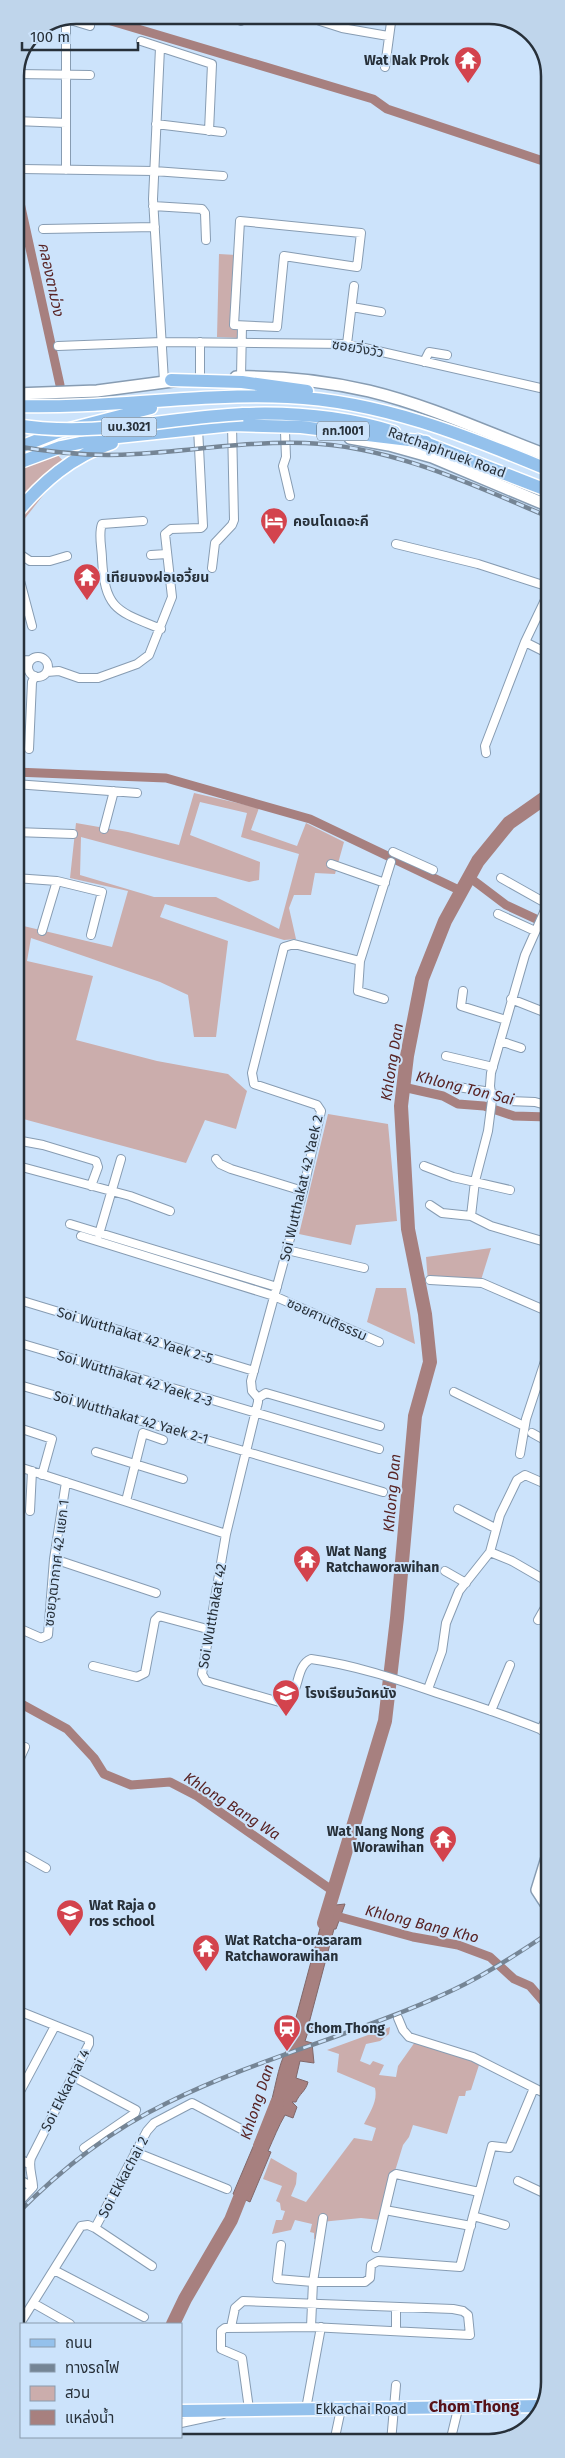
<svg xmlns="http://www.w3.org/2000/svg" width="565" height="2458" viewBox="0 0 565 2458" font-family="'Fira Sans','Noto Sans Thai',sans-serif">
  <rect width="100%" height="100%" fill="#cce3fb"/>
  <path fill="#cbadac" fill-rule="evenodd" d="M219,254L236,255L231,324L239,331V338L217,337Z
    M15,443L52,449L67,465L15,531Z
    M194,793L259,808L251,830L297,846L306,823L344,842L335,874L315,873L311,895H294L289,908L296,939L284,940L165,904L160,917L228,941L216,1037H194L188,995L160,982L31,938L27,961L93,976L76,1040L157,1061L228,1074L247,1091L236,1129L205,1120L186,1163L16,1117L15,924L112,947L128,891L70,878L76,823L128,832L179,845ZM200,802L247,813L241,837L299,854L279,929L216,897H154L80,875L81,837L249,882L259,880L260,862L190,835Z
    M328,1114L388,1124L397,1221L356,1225L351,1245L299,1234Z
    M491,1248L481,1280L428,1282L426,1257Z
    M376,1288H406L415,1344L367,1322Z
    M390,2027L389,2034L380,2041L366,2044L360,2061L370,2065L373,2061L384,2065L379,2075L396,2077L398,2066L415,2042L473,2061L479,2065L471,2090L466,2091L465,2096H459L447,2134L413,2125L409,2137L403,2145L380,2220L361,2218L321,2222L318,2240L314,2239V2233L310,2232L312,2224L295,2220L291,2230L272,2234L276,2220H282L285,2211L281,2210L280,2203L276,2201L282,2186L263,2179L271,2158L297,2173L296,2184L291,2196L306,2202L354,2138L372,2141L376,2128L364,2124C370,2112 378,2101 375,2088L337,2072L339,2054L327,2050Z"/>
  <path fill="#a7807f" stroke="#81686a" d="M345,1904L336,1929H334L308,2027L314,2028L308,2032L305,2041L312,2043L314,2063L300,2061L296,2078L308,2082C306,2091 299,2094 296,2102H292L297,2107L293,2118L285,2115C278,2127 274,2138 268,2151L271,2152L250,2202L233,2194L261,2128L269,2129L272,2121L267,2114C276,2092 276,2068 288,2047L326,1906Z"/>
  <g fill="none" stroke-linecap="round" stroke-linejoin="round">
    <path stroke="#a7807f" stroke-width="9" d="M91,15L373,99L387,109L549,163
      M15,180L60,385
      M15,772L166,778L310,819L461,891
      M469,877L506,905L549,925
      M403,1087L443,1096L458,1104L484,1106L514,1116L549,1117
      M16,1701L67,1729L94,1758L104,1774L131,1785L170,1782L197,1796L333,1891
      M329,1914L413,1937L458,1945L490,1957L514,1979L530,1986L550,2009"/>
    <path stroke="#a7807f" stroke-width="14" d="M324,1923L385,1721L397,1618L415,1416L430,1362L425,1314L408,1229L401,1106L407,1056L422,979L445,921L478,861L509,823L549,795
      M260,2146L277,2103
      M173,2324L185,2299L231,2220L247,2180
      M120,2442L122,2437"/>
    <g stroke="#879cb2" stroke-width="10">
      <path id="street" d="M311,15L320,21L342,28L388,36
        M67,19L90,26
        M241,21L242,15
        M141,41L212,64L209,131
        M160,48L153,199L164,381
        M385,67L392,15
        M16,74L90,75
        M15,121L66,123
        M156,124L222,132
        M22,169L154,171L223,176
        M66,170V19
        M153,206L202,209L205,213L206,240
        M240,221L361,233L357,267L284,256L277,327L234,325Z
        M43,229L155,227
        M352,307L381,312
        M200,342V378
        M347,344L354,286
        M58,346L162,342L347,344L549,390
        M424,362L429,352L447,355
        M241,377L242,326
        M285,432L286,457L283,466L290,496
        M143,521L102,524C98,534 102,548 102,559C105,610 117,611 161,629
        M396,544L478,564L549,587
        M15,551L30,561H50L67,556
        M151,555L167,554
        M15,562L32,626
        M212,568L215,543L232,525L234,520L232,425
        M525,642L549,654
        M28 667a10 10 0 1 1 20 0a10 10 0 1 1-20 0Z
        M15,661L30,660
        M47,672L59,671L79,678H98L137,664L149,655L172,597L165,534L171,529L201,528L203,526L198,428
        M29,749L32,682L35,676
        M486,753L485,746L525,642L546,598L549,597
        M15,784L137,793
        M104,829L114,791
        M15,832L73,834
        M393,852L433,870
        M331,864L385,883
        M15,878L57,881L102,892L91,935
        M501,878L549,905
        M498,914L535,931
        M42,931L57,881
        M360,961L358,991L384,999
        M463,991L461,1006L506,1020
        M511,999L549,1014
        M500,1041L521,1048
        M446,1056L493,1067
        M451,1086L491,1092L509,1101L535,1102L549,1106
        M16,1140L43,1145L96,1161L98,1167L91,1186
        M216,1159L220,1164L231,1169L303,1191
        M18,1166L130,1196L170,1211
        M424,1166L453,1177L510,1190
        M430,1205L442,1213L471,1216
        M471,1216L475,1181L488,1131L492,1100L490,1086L491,1073L525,955L549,901
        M471,1216L491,1226L549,1243
        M70,1224L277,1287
        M99,1234L121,1159
        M81,1236L274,1296L379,1342
        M287,1250L364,1268
        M430,1280L482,1283L549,1312
        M16,1299L254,1371
        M16,1342L379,1449
        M16,1384L383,1492
        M454,1392L524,1426
        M258,1398L266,1393L380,1426
        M22,1429L52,1439L42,1475
        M532,1433L550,1443
        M96,1452L183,1479
        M520,1454L526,1419L550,1346
        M16,1466L226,1534L202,1674L206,1681L283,1703C301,1697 294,1666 311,1659C355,1665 396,1679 437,1693C475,1705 513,1718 550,1733
        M126,1501L143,1433L163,1440
        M458,1509L495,1528
        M30,1511L32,1471
        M226,1534L258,1402V1398L252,1391L251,1381L303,1191L321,1111L317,1105L254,1084L252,1073L284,947L294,944L360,961L391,862
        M490,1552L512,1561L550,1583
        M54,1559L156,1593
        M445,1571L466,1583
        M538,1620L550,1599
        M16,1627L41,1638L48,1635L54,1559L66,1482
        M93,1666L137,1677L145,1673L155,1620L159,1616L211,1630
        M428,1689L442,1651L446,1623L459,1591L490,1552L500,1515L517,1480L525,1475L550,1486
        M491,1711L510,1665
        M541,1730L550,1710
        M16,1767L25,1747
        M16,1851L46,1868
        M16,2018L19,2011L89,2039V2044L31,2158C28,2167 33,2178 33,2187L16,2205
        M398,2018L403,2030L409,2037L473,2057L550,2096
        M72,2076L136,2110L135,2113L84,2148
        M16,2099L55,2026
        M135,2152L227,2189
        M16,2157L29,2164
        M16,2178L33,2187
        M518,2181L550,2196
        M385,2210L471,2226
        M473,2216L492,2146L509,2148L534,2088
        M95,2228L152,2266
        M281,2245L277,2279L313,2282H365L370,2278L371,2265L378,2261L460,2267L473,2216L505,2225
        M376,2248L393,2176L396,2174L479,2192
        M54,2270L144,2317
        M33,2303L70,2324
        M231,2327L235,2308L243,2301L453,2309L463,2311L468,2315L470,2335L311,2327L225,2328L221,2331V2349L242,2358L249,2409
        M311,2327L313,2282L323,2218
        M16,2330L81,2226L88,2225L95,2228L147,2131L154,2123L192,2103L241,2129
        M396,2331V2307
        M306,2409L321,2327
        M181,2423L223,2414
        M334,2442L341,2409
        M391,2442L396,2385
        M450,2442L458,2409"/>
    </g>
    <g stroke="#879cb2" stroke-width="14">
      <path id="secondary" d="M236,377C280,376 326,381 369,391C431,406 490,434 549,456
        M15,394L97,391L180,380
        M350,438L389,445L432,457L549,506
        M550,1848L537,1890L550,1910"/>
    </g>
    <g stroke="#fff" stroke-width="15">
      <path id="primary" d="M171,380L242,382L307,391
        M15,406C106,409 197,393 288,397C380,401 465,435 549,470
        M243,414C294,412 346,417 394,432
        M418,440L549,491
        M15,449L58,432L151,408
        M15,464L61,447L99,439L232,425L301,427L426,442
        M15,515C42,482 72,456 112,443
        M16,2385L21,2387
        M181,2411L541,2406"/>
    </g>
    <use href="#street" stroke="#fff" stroke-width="8"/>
    <use href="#secondary" stroke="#fff" stroke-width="11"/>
    <use href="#primary" stroke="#94c1ec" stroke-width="12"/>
    <g stroke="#758595" stroke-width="4.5">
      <path id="rail" d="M15,446C55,453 95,457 135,454C192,451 248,441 305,443C391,446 471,484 549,517
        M16,2215C60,2170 111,2130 167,2103C259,2057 360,2034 453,1990C487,1974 519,1953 550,1932"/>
    </g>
    <use href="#rail" stroke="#cce3fb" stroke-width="2.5" stroke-dasharray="8" stroke-linecap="butt"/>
    <g stroke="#fff" stroke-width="15" stroke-linecap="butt">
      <path id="primary-bridge" d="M15,425C95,438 164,418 243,414"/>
    </g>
    <use href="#primary-bridge" stroke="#94c1ec" stroke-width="12"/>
  </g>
  <defs>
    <g id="temple-pin" transform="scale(1.4375)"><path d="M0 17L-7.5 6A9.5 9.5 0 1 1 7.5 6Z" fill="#d3434d" stroke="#cce3fb"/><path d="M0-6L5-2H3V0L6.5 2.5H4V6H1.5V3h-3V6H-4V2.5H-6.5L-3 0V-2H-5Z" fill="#fff"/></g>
    <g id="hotel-pin" transform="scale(1.4375)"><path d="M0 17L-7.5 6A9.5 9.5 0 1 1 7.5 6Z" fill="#d3434d" stroke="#cce3fb"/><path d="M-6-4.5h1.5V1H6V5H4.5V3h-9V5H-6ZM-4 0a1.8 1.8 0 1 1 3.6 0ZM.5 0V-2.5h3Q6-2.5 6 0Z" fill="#fff"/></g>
    <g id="school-pin" transform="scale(1.4375)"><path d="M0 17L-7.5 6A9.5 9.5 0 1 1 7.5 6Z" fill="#d3434d" stroke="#cce3fb"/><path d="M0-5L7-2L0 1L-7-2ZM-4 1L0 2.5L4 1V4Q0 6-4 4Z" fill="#fff"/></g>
    <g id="station-pin" transform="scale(1.4375)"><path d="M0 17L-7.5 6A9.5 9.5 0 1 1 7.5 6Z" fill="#d3434d" stroke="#cce3fb"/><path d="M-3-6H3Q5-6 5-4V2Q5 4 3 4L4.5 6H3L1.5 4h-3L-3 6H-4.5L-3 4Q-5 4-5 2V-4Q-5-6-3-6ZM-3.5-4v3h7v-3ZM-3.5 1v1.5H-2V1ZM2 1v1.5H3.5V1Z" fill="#fff"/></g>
  </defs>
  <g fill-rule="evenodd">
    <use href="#temple-pin" x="468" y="60"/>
    <use href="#hotel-pin" x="274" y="521"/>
    <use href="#temple-pin" x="87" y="577"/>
    <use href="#temple-pin" x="307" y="1559"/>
    <use href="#school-pin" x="286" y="1693"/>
    <use href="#temple-pin" x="443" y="1839"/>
    <use href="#school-pin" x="70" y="1913"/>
    <use href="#temple-pin" x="206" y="1948"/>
    <use href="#station-pin" x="287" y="2028"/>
  </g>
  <g text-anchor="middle" stroke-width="4" stroke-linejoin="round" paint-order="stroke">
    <g fill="#cce3fb" stroke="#586673" stroke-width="1">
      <rect x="101.5" y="417.5" width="55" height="19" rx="4"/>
      <rect x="317" y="421.5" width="52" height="19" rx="4"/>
    </g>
    <g font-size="12" font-weight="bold" fill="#273039">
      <text x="129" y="431">นบ.3021</text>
      <text x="343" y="435">กท.1001</text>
    </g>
    <g font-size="14" font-weight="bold" fill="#273039" stroke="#cce3fb" text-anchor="start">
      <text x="449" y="65" text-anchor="end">Wat Nak Prok</text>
      <text x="293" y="526">คอนโดเดอะคี</text>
      <text x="106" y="582">เทียนจงฝอเอวี้ยน</text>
      <text x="326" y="1556">Wat Nang<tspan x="326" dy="16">Ratchaworawihan</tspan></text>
      <text x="305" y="1698">โรงเรียนวัดหนัง</text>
      <text x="424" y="1836" text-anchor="end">Wat Nang Nong<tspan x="424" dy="16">Worawihan</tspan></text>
      <text x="89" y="1910">Wat Raja o<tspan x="89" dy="16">ros school</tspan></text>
      <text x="225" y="1945">Wat Ratcha-orasaram<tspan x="225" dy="16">Ratchaworawihan</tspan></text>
      <text x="306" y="2033">Chom Thong</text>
    </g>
    <g font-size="14" fill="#273039" stroke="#cce3fb">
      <text transform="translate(358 348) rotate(10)" y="5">ซอยวิ่งวัว</text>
      <text transform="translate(447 452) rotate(20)" y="5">Ratchaphruek Road</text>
      <text transform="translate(301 1188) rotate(-77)" y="5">Soi Wutthakat 42 Yaek 2</text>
      <text transform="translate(327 1319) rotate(24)" y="5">ซอยศานติธรรม</text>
      <text transform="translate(135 1335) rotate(17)" y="5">Soi Wutthakat 42 Yaek 2-5</text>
      <text transform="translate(135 1378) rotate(17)" y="5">Soi Wutthakat 42 Yaek 2-3</text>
      <text transform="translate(131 1417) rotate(16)" y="5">Soi Wutthakat 42 Yaek 2-1</text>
      <text transform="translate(56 1563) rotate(-83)" y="5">ซอยวุฒากาศ 42 แยก 1</text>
      <text transform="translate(212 1616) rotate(-80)" y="5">Soi Wutthakat 42</text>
      <text transform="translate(65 2090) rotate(-63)" y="5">Soi Ekkachai 4</text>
      <text transform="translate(123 2177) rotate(-62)" y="5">Soi Ekkachai 2</text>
      <text x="361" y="2414">Ekkachai Road</text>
    </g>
    <g font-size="15" font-style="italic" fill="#582324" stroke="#cce3fb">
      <text transform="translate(51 279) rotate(78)" y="5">คลองตาม่วง</text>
      <text transform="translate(392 1062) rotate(-81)" y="5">Khlong Dan</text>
      <text transform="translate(465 1088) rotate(14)" y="5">Khlong Ton Sai</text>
      <text transform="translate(392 1493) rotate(-85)" y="5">Khlong Dan</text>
      <text transform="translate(232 1806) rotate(33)" y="5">Khlong Bang Wa</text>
      <text transform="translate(422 1924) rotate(14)" y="5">Khlong Bang Kho</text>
      <text transform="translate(257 2102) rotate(-72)" y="5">Khlong Dan</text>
    </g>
    <g font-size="16" font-weight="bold" fill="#571218" stroke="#cce3fb">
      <text x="474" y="2412">Chom Thong</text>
    </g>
  </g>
  <path d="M0 0H565V2458H0ZM76 24H489A52 52 0 0 1 541 76V2382A52 52 0 0 1 489 2434H76A52 52 0 0 1 24 2382V76A52 52 0 0 1 76 24Z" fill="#bfd5eb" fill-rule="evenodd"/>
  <path fill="none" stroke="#273039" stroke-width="2.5" d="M76 24H489A52 52 0 0 1 541 76V2382A52 52 0 0 1 489 2434H76A52 52 0 0 1 24 2382V76A52 52 0 0 1 76 24Z"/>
  <rect x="20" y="2323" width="162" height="115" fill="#cce3fb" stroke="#8a9bad"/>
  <rect x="30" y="2339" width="25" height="8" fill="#94c1ec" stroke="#8a9bad"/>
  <text x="65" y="2348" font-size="15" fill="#273039">ถนน</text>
  <rect x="30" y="2364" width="25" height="8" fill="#758595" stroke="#8a9bad"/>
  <text x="65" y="2373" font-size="15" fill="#273039">ทางรถไฟ</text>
  <rect x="30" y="2386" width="25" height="15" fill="#cbadac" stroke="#8a9bad"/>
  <text x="65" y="2398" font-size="15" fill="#273039">สวน</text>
  <rect x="30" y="2410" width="25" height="15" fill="#a7807f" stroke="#8a9bad"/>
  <text x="65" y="2423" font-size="15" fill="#273039">แหล่งน้ำ</text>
  <path d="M22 42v8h116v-8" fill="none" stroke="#273039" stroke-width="2.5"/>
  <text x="30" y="42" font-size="15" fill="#273039" stroke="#cce3fb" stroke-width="4" paint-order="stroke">100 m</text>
</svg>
